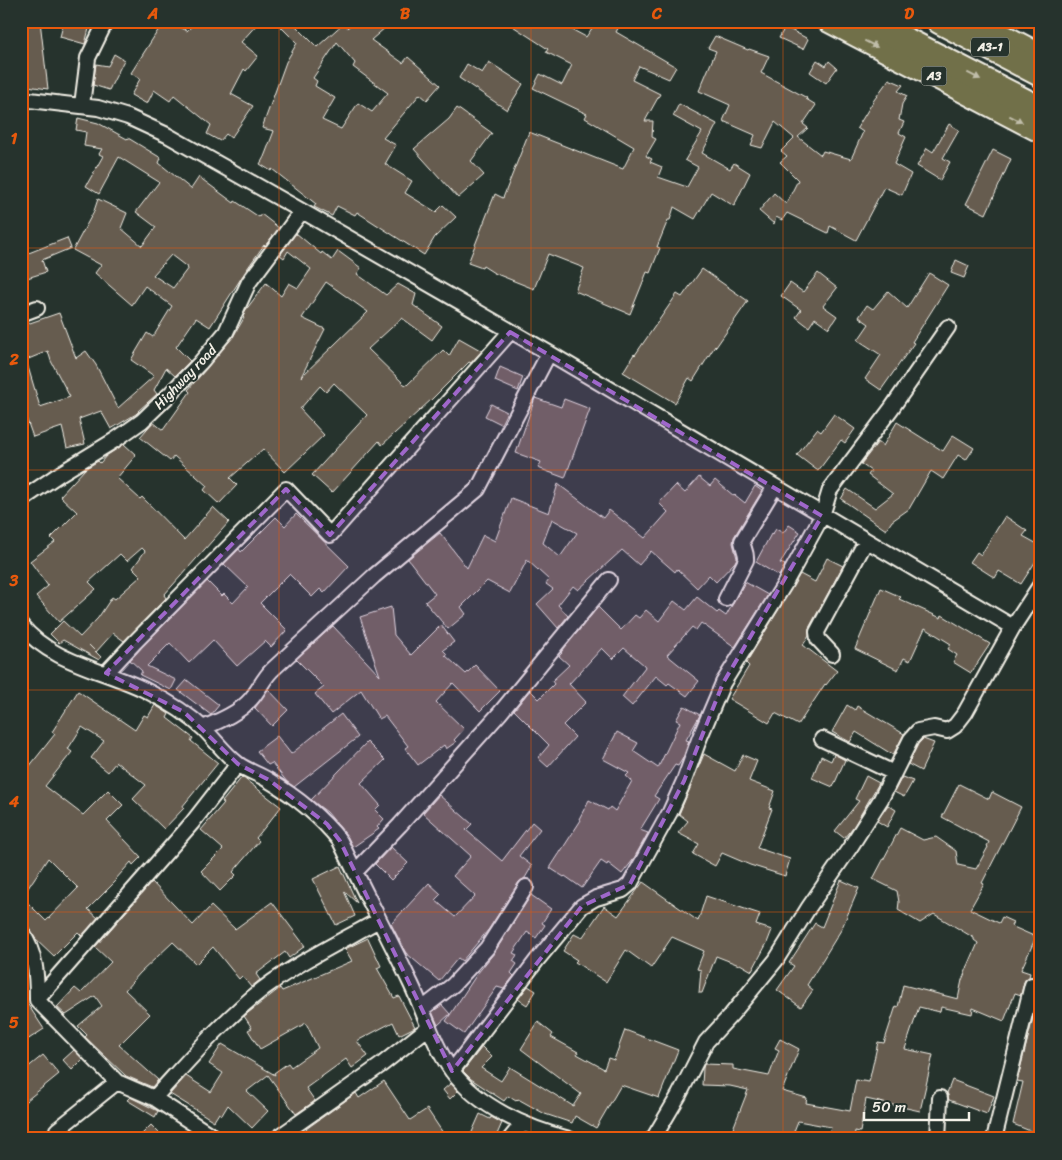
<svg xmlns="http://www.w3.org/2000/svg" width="1062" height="1160" viewBox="0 0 1062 1160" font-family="Sriracha,sans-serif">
  <rect width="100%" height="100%" fill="#26332d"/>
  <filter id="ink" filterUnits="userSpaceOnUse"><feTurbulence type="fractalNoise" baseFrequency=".02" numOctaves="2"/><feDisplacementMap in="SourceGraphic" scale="10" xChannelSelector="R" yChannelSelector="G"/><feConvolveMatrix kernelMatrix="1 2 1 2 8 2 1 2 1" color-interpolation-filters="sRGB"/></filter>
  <g filter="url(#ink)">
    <path fill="#665b50" stroke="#f4f1e8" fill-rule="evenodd" d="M21,21H40L48,89L21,85L24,67L21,48Z
      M64,21H91L85,44L60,37Z
      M164,21H170L187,31L197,21H260L241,42L258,56L246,71L244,69L231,94L253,106L231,138L226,134L220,141L207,134L211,125L174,95L170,101L154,90L147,104L131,95L140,79L131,73Z
      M275,21H291L317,47L346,21L350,23L347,28L355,21H393L371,40L403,63L408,57L440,85L427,100L420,94L383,138L396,145L385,164L412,181L405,193L436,212L443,205L456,217L435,237L424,255L357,212L355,215L337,206L332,216L314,207L316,204L272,169L271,171L260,164L264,157L274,131L262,128L286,62L297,43ZM337,42L355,63L353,67L388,93L372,112L358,103L341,129L322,120L335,98L315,86L317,81L313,78Z
      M505,21H556L586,37L597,21H622L616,32L676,67L669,79L639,66L632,80L660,94L645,121H653L652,137L656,139L646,156L652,159L650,162L662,167L658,177L687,187L698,167L685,160L702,132L673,116L679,104L717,124L702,153L730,169L734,163L750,173L734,206L711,192L695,219L674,207L670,220H668L657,247L660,248L650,273L647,272L630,314L575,291L584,268L548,254L534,289L494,273L483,266L482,268L468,263L495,194L503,198L529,132L623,169L634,147L585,118L587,114L533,88L540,74L562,85L572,65L546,52L548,49Z
      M785,27L808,39L803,49L779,38Z
      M715,36L748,50L749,49L769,56L761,73L807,98L806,99L816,105L803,124L808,128L798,137L821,155L823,151L851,159L863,132L857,128L874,100L889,79L903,85L898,91L907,96L902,104L899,120L904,122L899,133L906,137L894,164L911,174L902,195L884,187L856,240L830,226L828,233L787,213L782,220L776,217L774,224L759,211L774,193L786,204L798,180L780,162L787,156L781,151L794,138L775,122L762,148L751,145L755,135L723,121L730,105L699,91L716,51L708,48Z
      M114,54L124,60L109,90L93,85L96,64L108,66Z
      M817,60L826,66L829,61L837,68L826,83L810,72Z
      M489,62L523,84L507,110L459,78L467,64L482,73Z
      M457,108L492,133L471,161L484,175L458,198L414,149L449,119Z
      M78,118L98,123L127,139L128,138L161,158L159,163L191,189L199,177L234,203L235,201L259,217L261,214L279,228L265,246L264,245L247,269L210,327L196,318L176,347L190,361L175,376L166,368L154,390L157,394L138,411H139L136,414L111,429L101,411L79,419L85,444L67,448L62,427L33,437L24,412H26L21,394V326L59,313L76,358L86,351L96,365L118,408L154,376L131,360L147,333L153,337L172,306L145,286L132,305L95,273L101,265L73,250L94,211L98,199L127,213L121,228L142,246L156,227L136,212L159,182L119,157L99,194L86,186L103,156L99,154L102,149L84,146L86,132L76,130ZM171,255L188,268L173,288L153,275ZM48,351L51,361L70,397L40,407L26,360Z
      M949,124L959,130L943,158L950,162L940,180L917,166L927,148L933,152Z
      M993,150L1011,159L986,214L966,204Z
      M296,233L321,254L322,252L332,260L338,251L361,268L357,274L386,295L398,284L416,294L413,305L442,326L432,340L402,318L368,349L404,384L407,385L443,350L449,356L459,338L482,351L471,363L469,362L432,399L382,445L379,441L332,493L312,475L367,415L334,383L326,392L320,386L300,409L324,435L285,472L263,449L230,478L237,485L219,504L204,490L207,486L174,456L170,461L140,437L153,422L163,430L190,392L188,390L233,337L244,318L243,317L245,311L266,283L281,296L289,283L298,288L311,269L288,251L284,258L280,255ZM326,282L368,312L301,377L325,329L302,318Z
      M67,238L71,248L42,260L46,272L21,280V256Z
      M956,260L969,266L964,278L951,273Z
      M702,269L748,301L716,347L715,346L693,381L689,378L675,403L623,372L634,354L635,355L677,294L682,297Z
      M818,273L837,288L823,306L837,316L829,328L815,318L809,327L796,317L801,310L781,296L790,283L803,292Z
      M929,273L948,285L912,342L914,343L881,390L865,379L881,355L858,340L869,324L859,317L867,305L873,309L888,291L907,308Z
      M500,367L523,377L518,391L495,381Z
      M535,398L561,407L564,399L590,409L565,478L538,468L541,462L516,453Z
      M491,404L507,412L501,424L485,416Z
      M834,414L855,429L845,443L841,440L818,471L797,455L817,429L821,432Z
      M897,422L943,451L953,435L974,448L966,460L958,455L943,479L931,471L909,509L892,521L886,530L841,499L847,489L875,508L893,494L868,475L871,471L861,464L878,442L883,446Z
      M124,444L136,455L117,478L140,499L142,497L184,540L213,507L229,522L164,595L166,598L124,641L113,633L96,652L89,645L101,657L99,660L63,640L59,643L50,634L63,621L80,637L98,618L112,597L115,599L141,576L133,568L145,551L142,548L127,561L120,554L89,582L96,589L59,622L36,596L48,586L30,561L55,542L51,538L77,512L60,496L85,469L98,461L100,463L106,456Z
      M699,477L710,486L715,480L734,496L735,495L745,503L755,486L762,491L734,537L733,543L737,558L735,562L716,582L709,575L697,588L677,569L675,572L651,551L639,565L622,550L578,590L573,586L558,605L568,616L558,628L537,604L553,589L546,584L549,580L527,560L510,593L487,581L461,607L466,614L448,629L425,602L435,594L408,559L440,533L467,568L483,535L495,541L511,498L549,513L558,484L603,518L609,510L645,538L668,512L659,503L676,485L685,493ZM552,519L577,533L560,557L543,543Z
      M296,514L349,566L324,593L320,589L312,597L289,574L260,603L287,630L271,647L265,641L237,666L213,640L189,663L170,643L147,666L176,680L171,690L140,675L142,671L130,660L141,648L207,581L222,596L224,594L233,603L248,587L224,564L239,549L241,552L276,517L285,526Z
      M1005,516L1027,531L1023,536L1041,546V553L1021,584L999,571L995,578L970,562L977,552L981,555Z
      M789,525L800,532L780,563L785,565L779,576L756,562L771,534L772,535L776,529L783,533Z
      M827,558L843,566L809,628V636L803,645L837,671L826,685L825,684L798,725L775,713L769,723L729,699L749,666L746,663L800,574L815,582Z
      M745,582L768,595L735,647L701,623L696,630L692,627L667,655L699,681L687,696L669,683L667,685L656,676L632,706L622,697L645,667L644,665L624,648L613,659L602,648L569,684L586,702L563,725L575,737L548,767L538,758L549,745L514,710L530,690L539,699L554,684L552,681L569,665L559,656L562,653L561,652L598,607L621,630L635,615L639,618L646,610L659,621L674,601L686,610L697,597L717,613L719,611L726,616Z
      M881,588L901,597L899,599L941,618L942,615L990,644L971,673L953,662L957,655L948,649L951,644L925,628L910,661L904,658L898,670L855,649Z
      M391,607L394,635L411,655L441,625L454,642L443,650L447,654L445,655L466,674L475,665L500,691L480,711L453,683L436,702L464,729L454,740L456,742L446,749L444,745L418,765L405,748L408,746L385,716L379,719L361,690L331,714L315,694L324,687L296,659L333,626L380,676L360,617Z
      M187,680L219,705L211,715L178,690Z
      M268,689L288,710L272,726L255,708Z
      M78,691L135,730L144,715L148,717L155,705L169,714L167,718L193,738L191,741L218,763L182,807L184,808L164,829L133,799L146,785L116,762L108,772L91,758L104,741L82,727L68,749L72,752L45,786L83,815L108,790L123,805L107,821L141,857L133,865L131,862L115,880L116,881L88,909L98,918L82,936L78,932L54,956L35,938L28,926L21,922V777L55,734L52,732ZM48,858L78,888L46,921L22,897Z
      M847,705L855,710L857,706L904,734L893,755L856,732L850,742L832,732Z
      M684,706L700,715L686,740L689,741L683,758L678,766L675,765L654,796L659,799L640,830L648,833L633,860L622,874L608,863L607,865L601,861L582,888L565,876L564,877L550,868L581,820L579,819L589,800L608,810L610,807L615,811L632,781L626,776L629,773L603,759L617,732L638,743L633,751L658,768L680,722L676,720Z
      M341,714L358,737L294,787L287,782L272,763L268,765L257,751L277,736L291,754Z
      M923,739L934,743L921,771L908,764L918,744Z
      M367,742L385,760L361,783L380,805L375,810L384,819L377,827L379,829L353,847L347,836L327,812L311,800Z
      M704,754L735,771L743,755L757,761L749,781L775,791L769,808L772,809L757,848L790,859L785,876L750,865L722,853L715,866L693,854L699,844L678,833L688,821L679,814Z
      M834,754L845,760L833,787L812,778L821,756L831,761Z
      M866,776L879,783L854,826L844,838L835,831L859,801L855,799Z
      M242,777L281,807L256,838L259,841L233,872L236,875L220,891L201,871L223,849L201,830L224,803L222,802Z
      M902,777L913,781L904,797L894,792Z
      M959,784L989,799L992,792L1021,807L982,883L984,884L970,909L999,923L1002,917L1013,922L1011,926L1036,937L1021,970L1030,973L1029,977L1024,982L1021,995L1015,993L1004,1021L973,1008L972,1014L941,1007L940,1012L919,1007L905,1049L933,1055L920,1111L866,1099L860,1132L855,1131L854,1139H828L831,1127L798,1121L791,1139H729L748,1090L730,1086L702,1085L703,1068L704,1064L733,1065V1069L769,1076L779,1050L775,1048L780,1039L799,1049L782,1091L807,1098L806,1103L850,1111L856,1080L869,1082L878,1042L884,1043L896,1006L898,1007L903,985L958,999L962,980L978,943L974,940V938L934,914L920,923L898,910L899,902L897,891L873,879L900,828L923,840L936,837L956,851L958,865L976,869L988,847L987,846L989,842L942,817Z
      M439,795L472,824L466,830L502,861L532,822L540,829L519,856L532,866L525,878L519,882L489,929L462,961L458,958L439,981L406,953L402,946L403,945L400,941L391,924L429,883L441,894L435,900L455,917L475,896L453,876L471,856L423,813Z
      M888,805L896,810L887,827L877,821Z
      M391,847L408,863L391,880L375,864Z
      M340,866L357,903L344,891L355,916L336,925L313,879Z
      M841,880L859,888L841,930L807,985L813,990L801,1007L777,990L794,966L789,963L815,923L822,927Z
      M152,882L193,925L211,906L235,929L272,902L305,946L289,958L285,952L256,974L260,980L251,987L242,976L239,979L213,947L196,964L173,942L140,973L125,990L150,1014L119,1045L158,1080L152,1087L126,1076L85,1037L87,1035L78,1026L102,1006L95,996L66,1015L57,1007L75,988L81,993L111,962L95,947Z
      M643,882L698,921L706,896L760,914L756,925L772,930L767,943L752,971L740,964L739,965L716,956L702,993H699L701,970L697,969L704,951L672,937L651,968L626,950L606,982L575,962L577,960L563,951L574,934L582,938L604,906L618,916Z
      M531,895L551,909L542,923L545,925L536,938L527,932L513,953L517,955L513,961L517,964L511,973L514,976L504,989L497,987L464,1034L446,1021L477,974L494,953Z
      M368,938L381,966L377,968L394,998L399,996L415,1027L399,1035L393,1022L357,1041L368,1056L352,1068L346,1059L306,1088L315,1101L296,1114L268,1075L247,1091L268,1111L252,1128L228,1105L222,1115L219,1113L214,1121L170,1094L186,1076L211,1092L223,1073L209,1064L222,1044L275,1075L274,1073L288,1063L291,1067L318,1048L306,1023L260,1049L248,1030L252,1028L244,1016L280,988L282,991L352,961L345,949Z
      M528,986L536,991L527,1005L518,999Z
      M21,994L44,1029L21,1044Z
      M1039,994H1041V1131L1036,1130L1035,1133L1013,1124L1023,1082L1017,1081Z
      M442,1005L450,1014L438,1025L432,1012Z
      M538,1022L553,1034L551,1037L578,1052L577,1054L604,1069L608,1058L614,1060L625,1030L678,1050L659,1098L621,1085L596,1128L575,1116L572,1123L545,1114L518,1099L516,1101L508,1096L504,1101L471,1079L463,1071L482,1047L492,1057L481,1068L501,1081L510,1067L573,1106L581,1094L521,1049Z
      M74,1050L83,1059L72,1070L63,1060Z
      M43,1055L59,1074L21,1105V1073Z
      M952,1080L994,1096L987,1114L949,1100L947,1093Z
      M384,1081L410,1120L427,1109L447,1139H313L306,1129L356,1093L359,1098Z
      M451,1083L458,1091L450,1099L443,1090Z
      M130,1097L158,1111L155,1117L127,1100Z
      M480,1114L490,1119L491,1117L502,1123L495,1139H469Z
      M151,1125L165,1139H137Z"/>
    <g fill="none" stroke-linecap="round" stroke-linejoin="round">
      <g stroke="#f4f1e8" stroke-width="18">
        <path id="street" d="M21,99L98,108L128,117L167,135L302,211L549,353L1013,627
          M82,105L88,58L106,21
          M21,314L37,308
          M21,500L61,473L115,440L142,421L168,396L200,363L226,332L249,282L302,211
          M726,599L746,560C747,553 743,548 742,541L774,488
          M21,625C51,663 106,670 147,691C167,701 187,713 204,729C215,740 225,754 238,764C247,771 259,774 268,780C295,796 321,817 340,841C363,889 388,936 411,984C425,1013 433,1045 452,1071C478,1107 527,1128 569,1139
          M832,654L818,639L817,632L866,541
          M106,673L135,642L286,489L330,535L510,332
          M203,728C219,721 239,713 251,699C259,690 263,679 272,670L374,576L478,489L549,353
          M822,739L894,773
          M355,872L400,825L500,713L609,580
          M21,931C36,953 37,975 37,1000L117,1082L154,1098L217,1139
          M37,1000L192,823L238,764
          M422,1009L453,985L487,948L526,887
          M452,1071L537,960L582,906L596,898L623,890L630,884L670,812L684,781L700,737L723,683L784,585L822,516L830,490L891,409L948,327
          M154,1098C189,1060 223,1020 264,988C299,962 340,942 379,920
          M57,1130L117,1082
          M276,1139L381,1065L429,1027
          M510,1139L523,1123
          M653,1139L679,1095L706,1042L731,1015L776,960L809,907L851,846L881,799L911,739L918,731L934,728L947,731L955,726L965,713L1013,627L1041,584
          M938,1139L940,1098
          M994,1139L1032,985"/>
      </g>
      <g stroke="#f4f1e8" stroke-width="25">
        <path id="primary" d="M828,21L1041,132
          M976,21L1041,55"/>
      </g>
      <g stroke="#f4f1e8" stroke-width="29">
        <path id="highway" d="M868,21L1041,110
          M940,21L1041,74"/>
      </g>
      <use href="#street" stroke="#26332d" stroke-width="14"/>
      <use href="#primary" stroke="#71704a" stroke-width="21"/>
      <use href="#highway" stroke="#71704a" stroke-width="25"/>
    </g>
    <defs><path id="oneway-solid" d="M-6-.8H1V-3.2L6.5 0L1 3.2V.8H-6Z" transform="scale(1.25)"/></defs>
    <g fill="#c0bda9">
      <use href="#oneway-solid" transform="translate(871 44) rotate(27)"/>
      <use href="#oneway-solid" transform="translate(974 76) rotate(27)"/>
      <use href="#oneway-solid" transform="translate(1016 119) rotate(27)"/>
    </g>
  </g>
  <path fill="#9f67cb" fill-opacity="0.2" stroke="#9f67cb" stroke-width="4" stroke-dasharray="10 6" stroke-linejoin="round" d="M510,332L822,516L723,683L684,781L630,884L582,906L452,1071L340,841L327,824L269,780L238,764L184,712L106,673L286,489L330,535Z"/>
  <path fill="none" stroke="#e8590c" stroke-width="1" stroke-opacity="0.55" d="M279,21V1139M531,21V1139M783,21V1139M21,248H1041M21,470H1041M21,690H1041M21,912H1041"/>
  <g text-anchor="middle" stroke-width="4" stroke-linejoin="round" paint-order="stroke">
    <g fill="#26332d" stroke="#b6b8b0" stroke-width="1">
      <rect x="971" y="37.5" width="38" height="19" rx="4"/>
      <rect x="921.5" y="66.5" width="25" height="19" rx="4"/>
    </g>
    <g font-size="12" font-weight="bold" fill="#f4f1e8">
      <text x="990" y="51">A3-1</text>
      <text x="934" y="80">A3</text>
    </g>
    <g font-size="14" fill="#f4f1e8" stroke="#26332d">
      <text transform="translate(185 377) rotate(-46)" y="5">Highway road</text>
    </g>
  </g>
  <rect width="1062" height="1160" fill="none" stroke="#26332d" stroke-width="55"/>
  <path d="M864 1112v8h105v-8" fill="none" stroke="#f4f1e8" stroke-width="2.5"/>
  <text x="872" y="1112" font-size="15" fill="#f4f1e8" stroke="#26332d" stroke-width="4" paint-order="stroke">50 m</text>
  <rect x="28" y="28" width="1006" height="1104" fill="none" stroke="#e8590c" stroke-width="2"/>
  <g font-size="16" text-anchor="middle" font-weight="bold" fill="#e8590c">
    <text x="153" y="19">A</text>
    <text x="405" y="19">B</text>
    <text x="657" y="19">C</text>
    <text x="909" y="19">D</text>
    <text x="14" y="144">1</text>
    <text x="14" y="365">2</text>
    <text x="14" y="586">3</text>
    <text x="14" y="807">4</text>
    <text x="14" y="1028">5</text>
  </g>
</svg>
